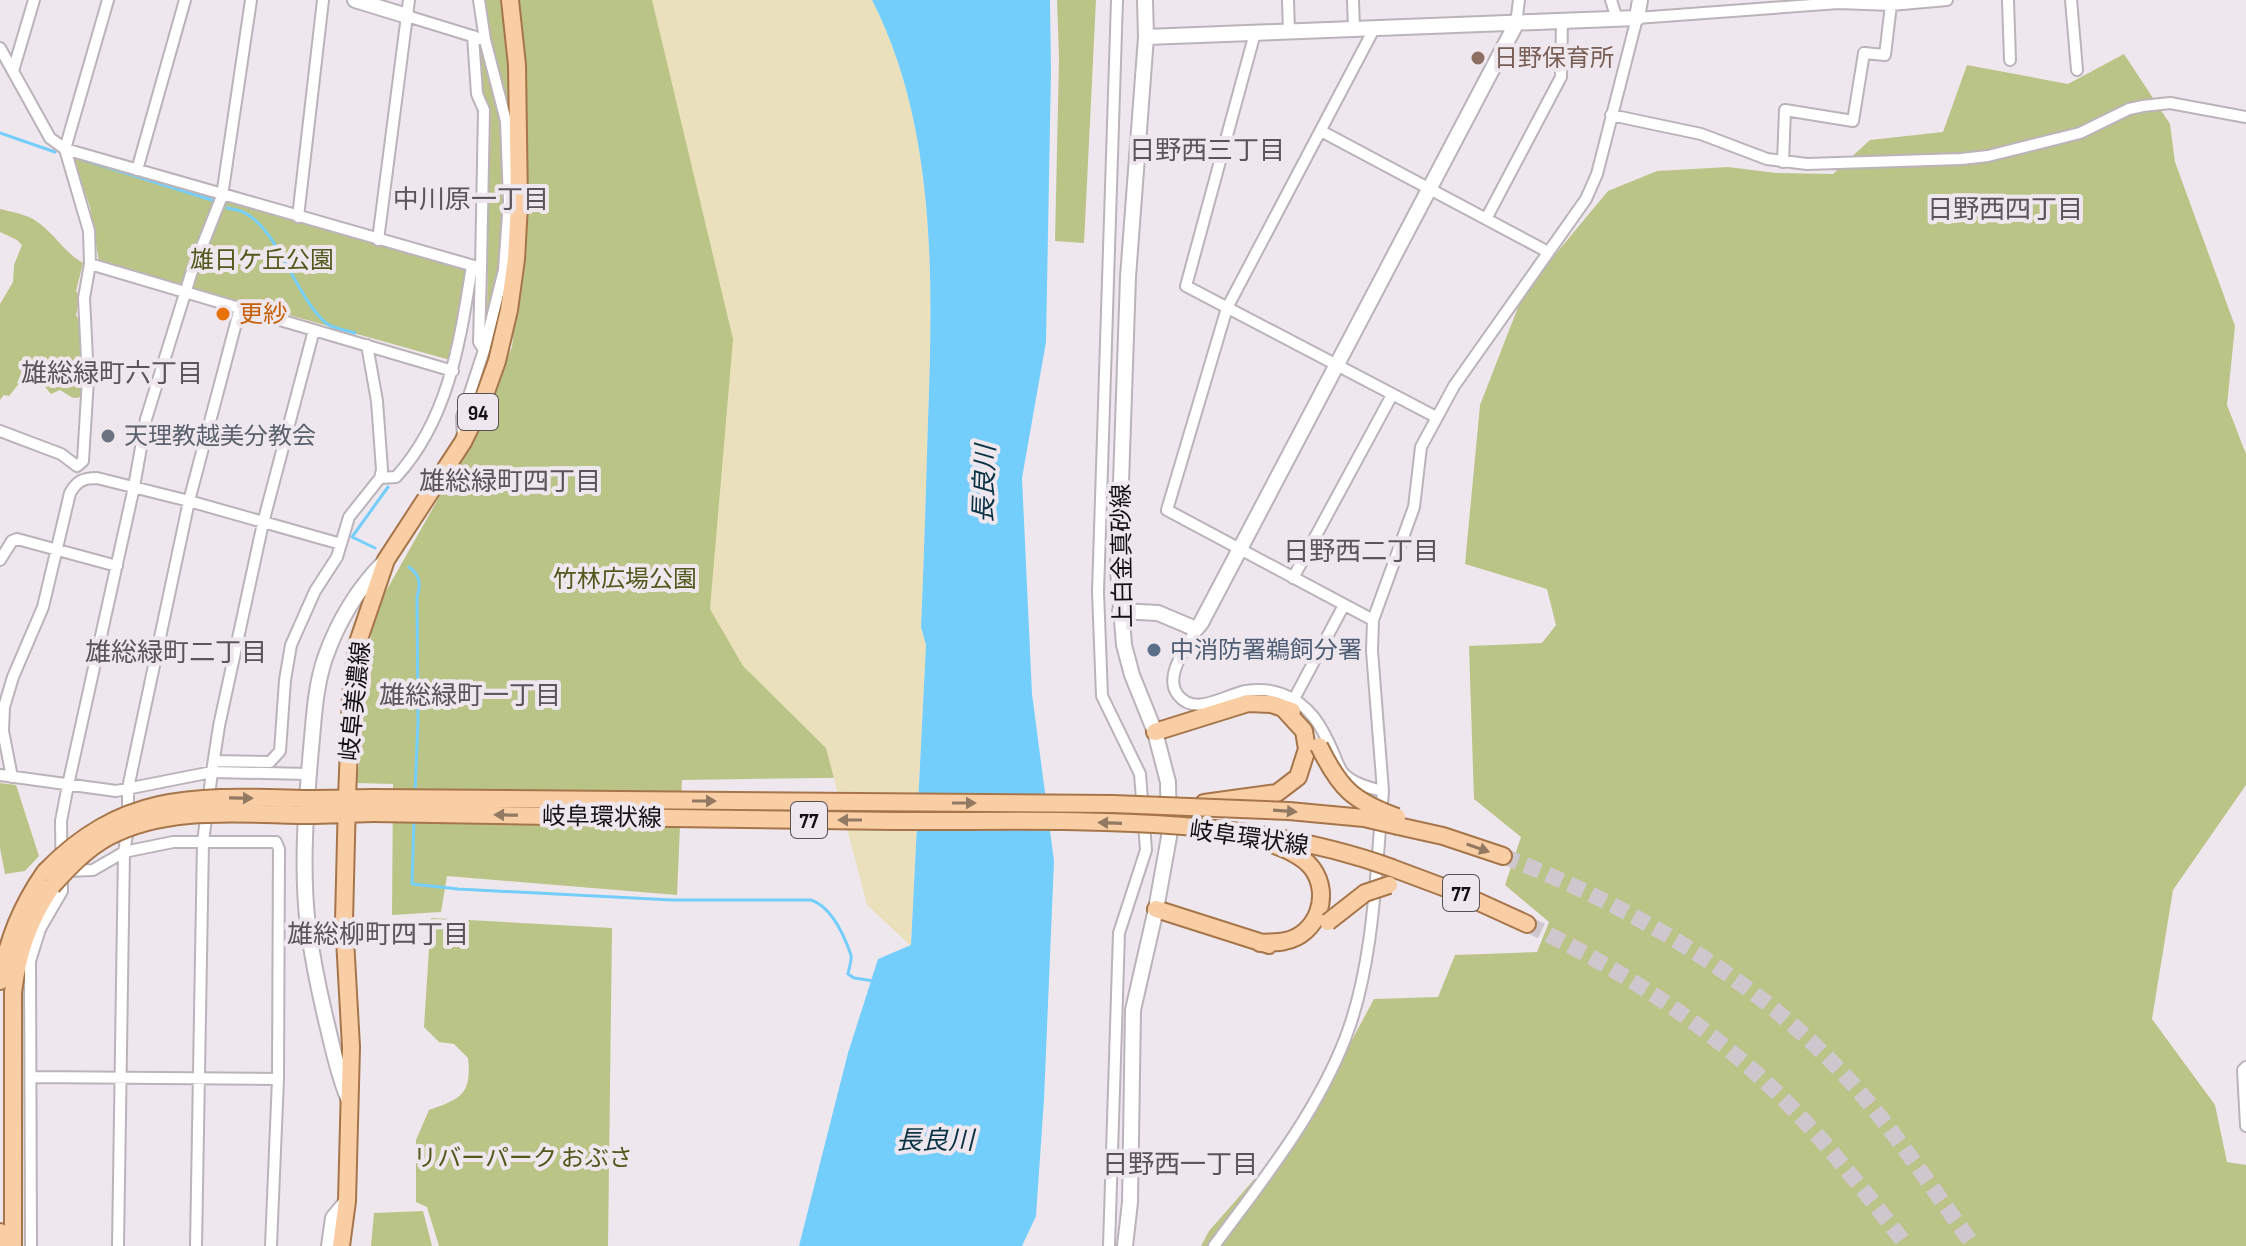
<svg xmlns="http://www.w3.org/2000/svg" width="2246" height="1246" viewBox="0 0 2246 1246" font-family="'Sofia Sans Condensed','Noto Sans JP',sans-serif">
  <rect width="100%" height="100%" fill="#efe7ee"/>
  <path fill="#bbc487" d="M484,0H500L510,64L513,204L507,287L487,319L489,127L488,107L482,95L477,33L488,22Z
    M518,0H667L895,777L682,780L677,895L447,876L441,912L392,915L393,784L357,783L373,614L476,432L512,347L526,212L527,74Z
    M1057,0H1096L1084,243L1055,241L1059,58Z
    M2124,54L2170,124L2175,162L2235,326L2227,405L2246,454V785L2173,890L2152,1019L2215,1105L2227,1162L2246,1165V1246H1201L1209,1231L1313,1112L1374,999L1438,997L1455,955L1537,952L1549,922L1505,885L1521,837L1474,799L1469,646L1542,643L1556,625L1547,589L1465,564L1480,405L1524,292L1608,191L1657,171L1728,167L1776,173L1833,174L1870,140L1943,132L1967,65L2068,84Z
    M72,157L466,270L450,360L99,262L90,207Z
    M0,209C12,212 26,214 36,221C54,233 65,253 83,263L76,291L80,297L76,315C90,335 83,371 83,396C72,401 69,395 60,390L51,394L41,382L25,376L9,396L4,395L0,400V304L13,282L14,265L22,245L17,240L0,232Z
    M0,783L16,785L39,856L25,871L5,874L0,848Z
    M431,918L612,928L608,1246H439L427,1207L416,1202V1140L429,1110C461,1099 472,1094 468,1058L454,1044L439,1042L424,1027Z
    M423,1211L432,1246H371L374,1213Z"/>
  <path fill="#eae0bb" d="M652,0H872C937,127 933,282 928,421C926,490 924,559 921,627L926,645L911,946L867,905L826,748L743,666L710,609L733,339Z"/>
  <path fill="#74cefb" d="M872,0H1050L1051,70L1046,342L1022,478L1032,694L1054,861L1044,1099L1036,1216L1022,1246H799L848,1053L878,959L911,945L926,645L921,627C924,559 926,490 928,421C933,282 937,127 872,0Z"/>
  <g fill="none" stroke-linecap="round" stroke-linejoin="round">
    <path stroke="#74cefb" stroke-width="3" d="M0,133L55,152
      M71,156L215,201
      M227,208C232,209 240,210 245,213C279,231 295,296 326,323C333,329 346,330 355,333
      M376,369L381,396
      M375,548L352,537L388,487
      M409,567C420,575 421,584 417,597L418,722L415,791
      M414,819L412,884L458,889L672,900H811C832,907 844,935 851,955C852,960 849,968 848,974L854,978L874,981"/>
    <path stroke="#cec7cd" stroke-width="16" stroke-dasharray="16 8" stroke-linecap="butt" d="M1503,856C1631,906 1756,978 1849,1080C1896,1132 1933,1190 1974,1246
      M1527,924C1617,967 1701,1020 1773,1089C1823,1137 1865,1192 1907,1246"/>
    <g stroke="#bbb3ba" stroke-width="14">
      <path id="street" d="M479,0L485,40
        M1288,0L1289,32
        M1353,0L1354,30
        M1611,0L1617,19
        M2008,0L2010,60
        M2071,0L2077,70
        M407,16L485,40L506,121L509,201L504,270L484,350
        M1516,24L1519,0
        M1255,33L1186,286L1436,417
        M473,36L477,94L484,110L481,268
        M0,48L50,138L65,149L481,268L479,342L484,350L462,417L463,438
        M13,71L34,0
        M1611,115L1701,134L1767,159L1807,164L1961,159L1988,156L2080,133L2129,109L2143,106L2170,103L2246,117
        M1321,131L1548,252
        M1783,162L1785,110L1853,121L1864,53L1885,55L1891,5
        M137,170L185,0
        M298,217L323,0
        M1486,219L1561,77L1562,22
        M378,240L409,0
        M90,264L453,371
        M0,431L61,454L77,466L83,461L88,379L84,298L90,264L89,231L65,149L108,0
        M380,478L396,477C449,419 460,341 472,266
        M0,560L12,541L17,539L117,566
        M1293,578L1392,395
        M1373,620L1167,510L1227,308L1374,29
        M1196,629C1187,647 1163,676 1178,695C1195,717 1225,695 1246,691C1258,689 1271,690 1282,694C1310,704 1322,727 1333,752C1336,759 1339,769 1344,774C1354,784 1370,788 1383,791L1372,651L1373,620L1414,507L1421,447L1454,386L1586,199L1597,174L1637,18L1839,3L1891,5L1947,0
        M1294,699L1344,605
        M214,761L270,762L280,751L285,680L291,645L315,591L337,557L349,517L380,478L382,470L377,401L367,345
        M0,775L116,791L212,772L309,774
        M12,777L3,731L4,707L13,677L43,607L70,493C77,481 83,478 97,478L189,501L341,544
        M65,871L93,870L124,852L173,842H276L279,849L278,1079L271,1246
        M2246,1067L2243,1070L2246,1126
        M31,1077L278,1079
        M31,1246L30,961L40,929L62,891L61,821L68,785L134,487L146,419L191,274L222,196L251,0
        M118,1246L124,852L128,829V788L189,501L240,308
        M196,1246L203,842L212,772L219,726L263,523L314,330
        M1109,1246L1119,933L1146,850L1140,774L1102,696L1098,592L1117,0
        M1214,1246C1262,1181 1315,1116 1345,1039C1374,965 1376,870 1383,791"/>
    </g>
    <g stroke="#bbb3ba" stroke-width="18">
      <path id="secondary" d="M355,0L407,16
        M1146,37L1637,18L1640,0
        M1120,611L1158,613L1196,629L1201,623L1516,24
        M348,1098C337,1072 332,1044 325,1016C318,986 312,956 308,926C301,869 306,806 311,749C314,718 315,688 325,658C338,621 358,588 386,560
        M329,1246L333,1218L347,1201
        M1125,1246L1130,1202L1133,1010L1156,909L1169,837L1168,782L1155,732L1132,675L1124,645L1118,570L1128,277L1146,37L1145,0"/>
    </g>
    <g stroke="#a6764a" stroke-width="20">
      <path id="primary" d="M1155,732L1248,703L1271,704L1292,711
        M315,799L374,798
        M1204,803L1277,793L1298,777L1307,749L1304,731L1283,708
        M315,815L373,813
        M1398,826L1443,836L1503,856
        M1253,837C1272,845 1299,851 1312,868C1332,895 1317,935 1285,941C1277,943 1268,942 1260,943
        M1392,868L1459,893L1527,924
        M1156,909L1269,945
        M0,981C8,940 21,906 45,872
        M0,1232V1245
        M13,1246V992C18,953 29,920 52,886
        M341,1246L347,1201L351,1047L344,921L347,798L351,696L357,645L386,560L463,442L482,403L497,361L509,310L516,259L519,205L517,65L510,0"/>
    </g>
    <use href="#street" stroke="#fff" stroke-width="10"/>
    <use href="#secondary" stroke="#fff" stroke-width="14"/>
    <use href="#primary" stroke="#f9cea4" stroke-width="16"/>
    <g stroke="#a6764a" stroke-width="20" stroke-linecap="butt">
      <path id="primary-bridge" d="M1319,746C1340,789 1353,801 1397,817
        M374,798L1113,804L1289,811L1364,818L1398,826
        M373,813C547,816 720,819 894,821C1059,822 1234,811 1392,868
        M45,872C127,787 206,797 315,799
        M52,886C68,868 86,849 108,837C169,804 248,815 315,815
        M1328,922L1365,893L1389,885"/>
    </g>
    <use href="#primary-bridge" stroke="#f9cea4" stroke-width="16"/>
  </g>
  <defs><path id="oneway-solid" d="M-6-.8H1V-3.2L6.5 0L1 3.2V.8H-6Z" transform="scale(2)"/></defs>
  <g fill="#927963">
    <use href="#oneway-solid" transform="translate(241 798) rotate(1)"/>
    <use href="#oneway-solid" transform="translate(704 801)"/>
    <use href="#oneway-solid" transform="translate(964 803)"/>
    <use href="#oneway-solid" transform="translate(1285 811) rotate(4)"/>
    <use href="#oneway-solid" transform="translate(506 815) rotate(-179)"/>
    <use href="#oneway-solid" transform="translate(850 820) rotate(-180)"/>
    <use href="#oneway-solid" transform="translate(1110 823) rotate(-178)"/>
    <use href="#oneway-solid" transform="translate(1478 848) rotate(19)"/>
  </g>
  <circle fill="#8d6e63" stroke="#efe7ee" stroke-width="3" cx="1478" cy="58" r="8"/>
  <circle fill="#e8710a" stroke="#efe7ee" stroke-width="3" cx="223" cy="314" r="8"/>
  <circle fill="#6b7280" stroke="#efe7ee" stroke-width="3" cx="108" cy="436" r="8"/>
  <circle fill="#5c6f8a" stroke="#efe7ee" stroke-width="3" cx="1154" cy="650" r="8"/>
  <g text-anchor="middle" stroke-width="8" stroke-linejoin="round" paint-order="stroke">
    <g fill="#efe7ee" stroke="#555155" stroke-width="2">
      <rect x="458" y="394" width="40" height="36" rx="6"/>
      <rect x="791" y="802" width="36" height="36" rx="6"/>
      <rect x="1443" y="875" width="36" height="36" rx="6"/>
    </g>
    <g font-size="22" font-weight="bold" fill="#131113">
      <text x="478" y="420">94</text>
      <text x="809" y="828">77</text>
      <text x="1461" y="901">77</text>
    </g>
    <g font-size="24" fill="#785e54" stroke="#efe7ee" text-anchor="start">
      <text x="1494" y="66">日野保育所</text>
    </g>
    <g font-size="24" fill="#52591d" stroke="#efe7ee">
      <text x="262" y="268">雄日ケ丘公園</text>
      <text x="625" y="587">竹林広場公園</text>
      <text x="523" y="1166">リバーパーク おぶさ</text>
    </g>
    <g font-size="24" fill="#c56008" stroke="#efe7ee" text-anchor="start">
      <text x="239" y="322">更紗</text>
    </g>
    <g font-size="24" fill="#5b616d" stroke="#efe7ee" text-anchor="start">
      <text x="124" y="444">天理教越美分教会</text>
    </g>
    <g font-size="24" fill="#131113" stroke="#efe7ee">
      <text transform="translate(1122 556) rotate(-91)" y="8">上白金真砂線</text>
      <text transform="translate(355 701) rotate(-84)" y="8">岐阜美濃線</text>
      <text transform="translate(602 817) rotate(1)" y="8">岐阜環状線</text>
      <text transform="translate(1249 838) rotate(8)" y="8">岐阜環状線</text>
    </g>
    <g font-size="24" fill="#4e5e75" stroke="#efe7ee" text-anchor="start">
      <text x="1170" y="658">中消防署鵜飼分署</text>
    </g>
    <g font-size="26" fill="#5b555b" stroke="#efe7ee">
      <text x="1207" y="159">日野西三丁目</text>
      <text x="471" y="208">中川原一丁目</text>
      <text x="2005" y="218">日野西四丁目</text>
      <text x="112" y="382">雄総緑町六丁目</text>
      <text x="510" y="490">雄総緑町四丁目</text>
      <text x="1361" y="560">日野西二丁目</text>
      <text x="176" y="661">雄総緑町二丁目</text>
      <text x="470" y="704">雄総緑町一丁目</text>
      <text x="378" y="943">雄総柳町四丁目</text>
      <text x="1180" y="1173">日野西一丁目</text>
    </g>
    <g font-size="26" font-style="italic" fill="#093345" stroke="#efe7ee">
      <text transform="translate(984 484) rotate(-88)" y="9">長良川</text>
      <text x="935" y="1149">長良川</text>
    </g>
  </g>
</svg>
